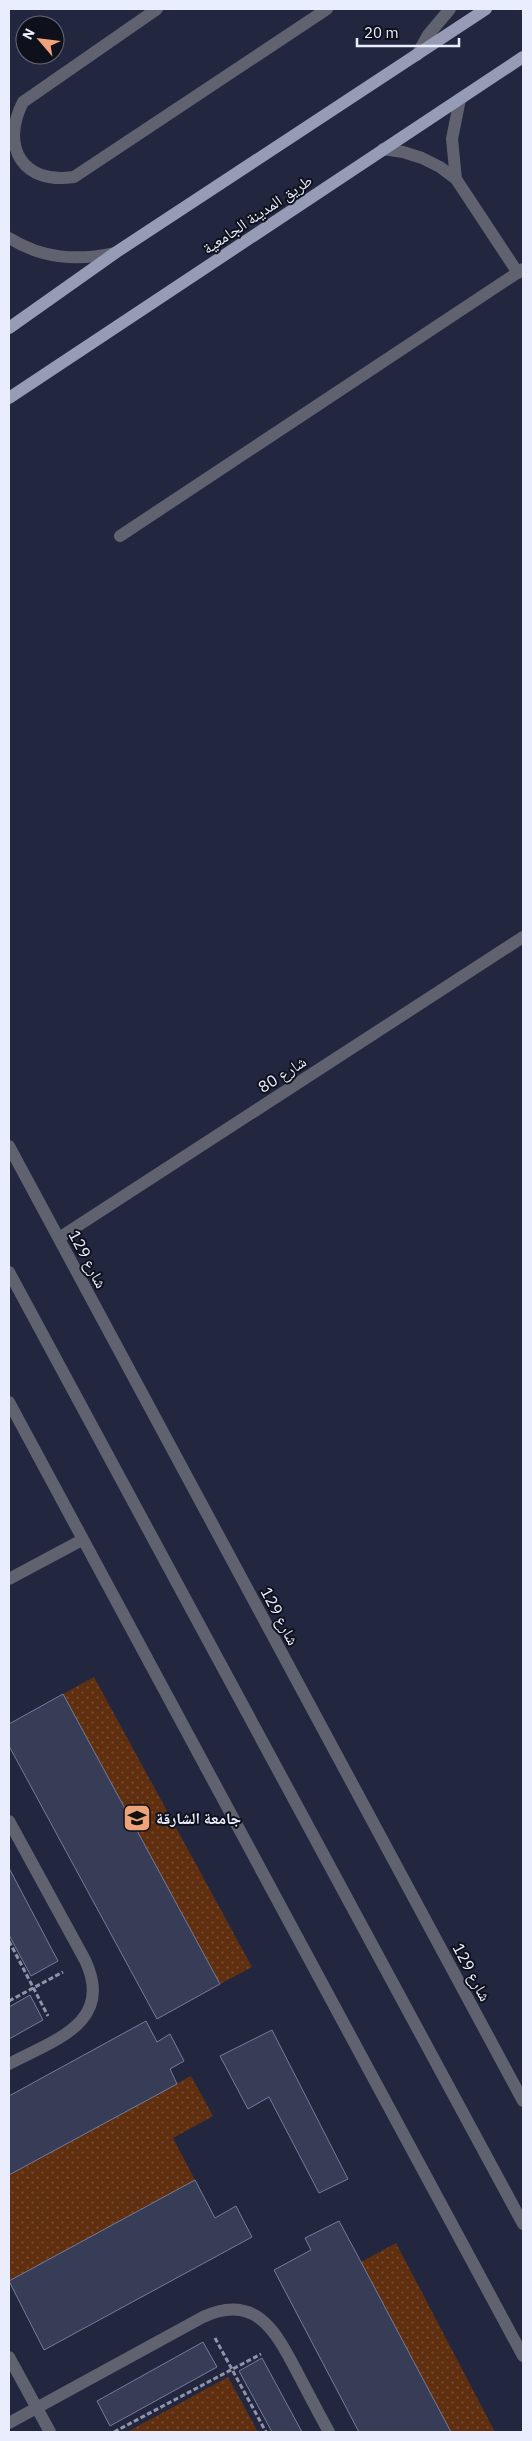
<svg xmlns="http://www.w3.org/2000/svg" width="532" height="2441" viewBox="0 0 532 2441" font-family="'IBM Plex Sans','Noto Naskh Arabic',sans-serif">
  <defs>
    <pattern id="garden-dots" width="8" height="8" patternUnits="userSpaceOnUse" patternTransform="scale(1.25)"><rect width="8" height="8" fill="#602f0f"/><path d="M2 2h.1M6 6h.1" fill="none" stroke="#774d33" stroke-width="1.8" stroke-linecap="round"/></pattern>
  </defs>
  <rect width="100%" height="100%" fill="#22273f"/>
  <path fill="url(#garden-dots)" d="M94,1677L252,1967L220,1984L63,1694Z
    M191,2076L213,2116L173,2138L195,2180L9,2281V2175Z
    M396,2243L495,2432H451L361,2262Z
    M228,2377L258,2432H127Z"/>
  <path fill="#373d57" stroke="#757c99" d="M63,1694L220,1984L157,2019L9,1746V1724Z
    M9,1868L58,1961L31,1976L9,1935Z
    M30,1995L43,2020L9,2039V2007Z
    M146,2021L157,2042L170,2034L184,2061L170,2069L177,2084L9,2175V2096Z
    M272,2030L348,2179L319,2193L269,2097L248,2109L220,2056Z
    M195,2180L215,2218L236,2206L252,2237L44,2350L9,2281Z
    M339,2221L361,2262L451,2432H359L274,2270L311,2250L305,2238Z
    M203,2342L217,2367L110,2426L97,2401Z
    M262,2358L302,2432H272L239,2371Z"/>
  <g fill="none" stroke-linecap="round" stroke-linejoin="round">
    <path stroke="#8f94a8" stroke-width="3" stroke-dasharray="5 2.5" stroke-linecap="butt" d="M9,1941L48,2016
      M9,2001L63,1972
      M215,2338L266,2432
      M114,2432L261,2354"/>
    <path stroke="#60636f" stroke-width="12" d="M157,9L23,102C0,147 23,185 74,177L327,9
      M417,55L428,35L450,9
      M383,149L403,152L422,158L440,167L456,179L518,273
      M456,179L452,139L460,99
      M9,238C43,259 77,261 115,253
      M120,536L523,269
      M9,1146L523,2101
      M59,1238L523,937
      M9,1272L523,2224
      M9,1402L523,2356
      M9,1579L82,1540
      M9,1821L85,1960C115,2023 54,2040 9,2064
      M9,2357L50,2432
      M9,2423L203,2317C255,2293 275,2330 296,2370C307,2391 318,2412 329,2432"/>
    <path stroke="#969cb6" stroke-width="12" d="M9,328L115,253L486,9
      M9,398L523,57"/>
  </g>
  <defs>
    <g id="university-square" transform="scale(1.4375)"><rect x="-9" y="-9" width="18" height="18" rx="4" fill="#efa378" stroke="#0e111b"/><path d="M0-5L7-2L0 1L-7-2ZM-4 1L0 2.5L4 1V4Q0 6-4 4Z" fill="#111"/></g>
  </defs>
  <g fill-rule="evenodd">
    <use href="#university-square" x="137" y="1818"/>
  </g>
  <g text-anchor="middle" stroke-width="4" stroke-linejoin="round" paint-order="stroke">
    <g font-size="16" fill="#e9edfe" stroke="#0e111b">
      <text transform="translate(257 214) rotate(-34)" y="6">طريق المدينة الجامعية</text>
      <text transform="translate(282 1074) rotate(-33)" y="6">شارع 80</text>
      <text transform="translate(88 1259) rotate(62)" y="6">شارع 129</text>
      <text transform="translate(280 1616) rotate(62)" y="6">شارع 129</text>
      <text transform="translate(472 1972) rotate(62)" y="6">شارع 129</text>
    </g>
    <g font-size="16" font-weight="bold" fill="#e9edfe" stroke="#0e111b" text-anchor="start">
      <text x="156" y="1824">جامعة الشارقة</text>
    </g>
  </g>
  <rect width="532" height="2441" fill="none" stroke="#e9edfe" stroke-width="20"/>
  <g transform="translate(40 40) rotate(298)"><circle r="24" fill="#0e111b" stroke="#666976"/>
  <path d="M0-4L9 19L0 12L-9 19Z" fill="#efa378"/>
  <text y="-8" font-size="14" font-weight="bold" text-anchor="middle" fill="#e9edfe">N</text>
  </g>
  <path d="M357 38v8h102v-8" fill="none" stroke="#e9edfe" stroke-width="2.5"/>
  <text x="364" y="38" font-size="15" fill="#e9edfe" stroke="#0e111b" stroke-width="4" paint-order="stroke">20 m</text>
</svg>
